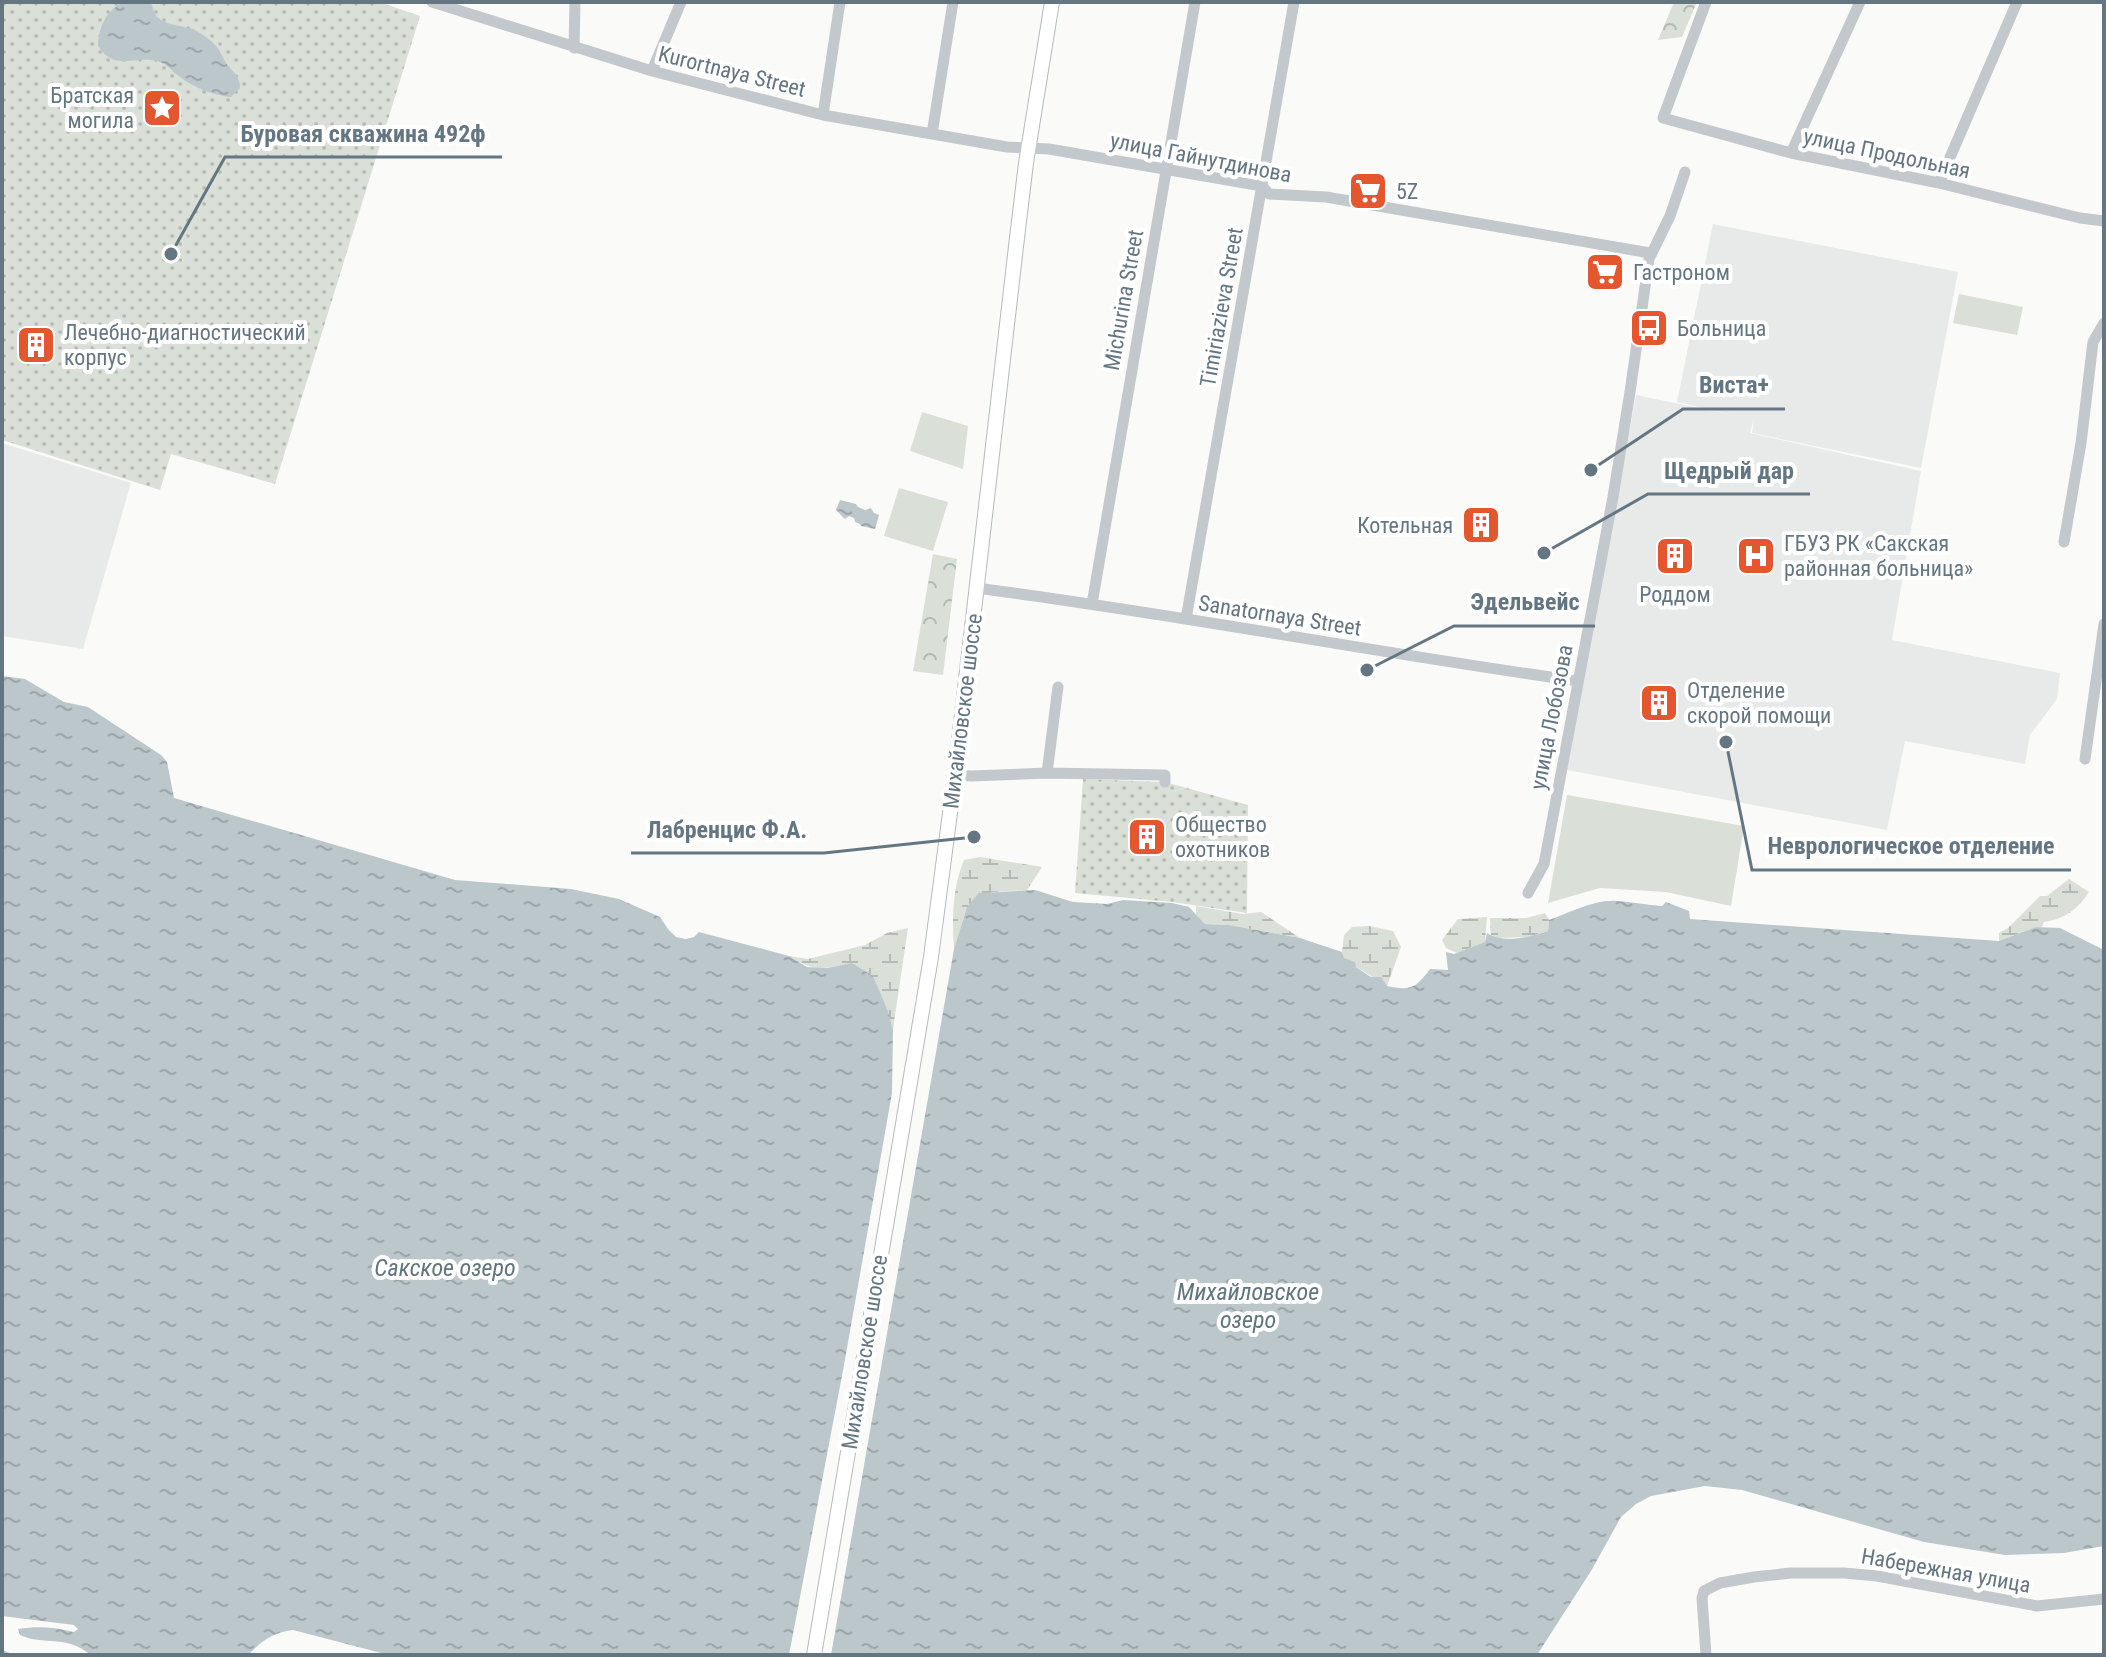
<svg xmlns="http://www.w3.org/2000/svg" width="2106" height="1657" viewBox="0 0 2106 1657" font-family="'Roboto Condensed',sans-serif">
  <defs>
    <pattern id="forest-crowns" width="20" height="18" patternUnits="userSpaceOnUse" patternTransform="scale(2)"><rect width="20" height="18" fill="#dadfd7"/><path d="M2 6a3 3 0 1 1 6 0M12 15a3 3 0 1 1 6 0" fill="none" stroke="#b4b9b4"/></pattern>
    <pattern id="wetland-marsh" width="20" height="14" patternUnits="userSpaceOnUse" patternTransform="scale(2)"><rect width="20" height="14" fill="#dadfd7"/><path d="M1 5h8M5 5V1M11 12h8M15 12V8" fill="none" stroke="#b4b9b4"/></pattern>
    <pattern id="park-dots" width="8" height="8" patternUnits="userSpaceOnUse" patternTransform="scale(2)"><rect width="8" height="8" fill="#dadfd7"/><path d="M2 2h.1M6 6h.1" fill="none" stroke="#b4b9b4" stroke-width="1.8" stroke-linecap="round"/></pattern>
    <pattern id="water-ripples" width="26" height="14" patternUnits="userSpaceOnUse" patternTransform="scale(2)"><rect width="26" height="14" fill="#bbc7cb"/><path d="M2 4q2-2 4 0t4 0M15 11q2-2 4 0t4 0" fill="none" stroke="#9ca6aa"/></pattern>
  </defs>
  <rect width="100%" height="100%" fill="#fafaf8"/>
  <path fill="#e8e9e9" d="M1713,224L1958,272L1921,468L1752,433L1754,419L1750,433L1921,471L1892,640L2060,673L2057,699L2030,735L2025,764L1905,741L1887,830L1567,770L1636,395L1733,415L1677,402Z
    M2,443L131,483L83,649L2,636Z"/>
  <path fill="#dadfd7" d="M1959,294L2023,307L2017,335L1953,323Z
    M922,412L968,426L963,469L910,451Z
    M899,488L948,502L933,551L884,536Z
    M1567,795L1744,826L1731,906L1666,892L1600,888L1548,903Z"/>
  <path fill="url(#forest-crowns)" d="M1674,2H1697L1682,37L1658,40Z
    M933,554L957,559L943,675L913,671Z"/>
  <path fill="url(#wetland-marsh)" d="M980,857L1042,867L1027,890L992,892L967,907L954,949C952,919 952,889 964,860Z
    M2069,879L2089,892C2078,909 2065,919 2044,922L2042,927H2036L1999,941V933L2008,928L2040,896H2047Z
    M1196,906L1243,914L1261,912L1300,938L1229,925L1205,924L1196,914Z
    M1545,913L1549,920L1548,931L1528,937L1495,938L1491,935L1490,918H1526Z
    M1487,917L1485,942L1457,953L1446,948L1442,940L1458,919Z
    M1369,926L1393,931L1401,947L1387,986L1344,959L1342,952L1344,935L1352,927Z
    M908,928L893,1029L873,976L852,963C822,969 815,972 789,956L808,959L865,945L887,933Z"/>
  <path fill="url(#park-dots)" d="M2,2H379L420,16L275,484L171,454L160,490L2,440Z
    M1083,779L1165,782L1248,805L1247,913L1172,902L1075,893Z"/>
  <path fill="url(#water-ripples)" d="M123,2H148L152,5C155,26 176,24 193,29C199,32 209,39 214,44C220,49 223,59 228,66C235,74 240,77 240,88L231,97C215,96 193,87 180,77C172,72 169,65 160,62C135,54 116,73 98,46C99,27 105,12 123,2Z
    M840,500L856,504L858,507L865,510L871,508L874,513L879,515L875,529L861,526L860,524L855,522L854,518L849,516L845,519L836,510Z
    M2,676L25,679L64,702L88,707L161,755L167,762L174,798L455,880L571,889L619,899L660,917L668,929L676,937L686,939L694,937L699,932L789,956L807,967L827,968L852,963L873,976L887,1009L893,1029L892,1093L844,1365L789,1655H389L293,1630C272,1633 263,1640 248,1655H91C65,1634 44,1646 20,1635L18,1629C37,1626 55,1627 74,1632L78,1629L74,1625L2,1616Z
    M1035,890L1073,902L1107,904L1123,900L1172,903L1189,907L1205,924L1229,925L1300,938L1342,952L1344,958L1355,962L1356,967L1371,977H1381L1387,986C1411,991 1416,988 1430,969L1448,970L1446,952L1454,954L1485,942L1487,933C1504,944 1530,937 1548,931L1549,920C1569,913 1595,899 1617,901C1632,902 1647,905 1662,906L1666,902L1689,911L1690,919L1999,941L2036,927L2060,928L2104,950V1546L2064,1553L2005,1555L1924,1542L1742,1490L1705,1486L1651,1496L1636,1504L1621,1517L1591,1571L1537,1655H831L954,949L967,907L979,893Z"/>
  <g fill="none" stroke-linecap="round" stroke-linejoin="round">
    <path stroke="#bbc7cb" stroke-width="3" d="M2,1651L10,1655"/>
    <g stroke="#b5babe" stroke-width="16">
      <path id="major" d="M814,1655L931,957L955,775L1017,238L1026,163L1052,2"/>
    </g>
    <path stroke="#c3c8cc" stroke-width="11" d="M432,2L652,71L823,115L1007,147L1049,149L1262,186L1269,194L1326,197L1650,253
      M1706,2L1663,118L1791,153L1939,183L2080,218L2104,221
      M574,48L575,2
      M652,71L681,2
      M823,115L840,2
      M932,134L953,2
      M1791,153L1860,2
      M1939,183L2017,2
      M2064,542L2081,443L2093,342L2104,323
      M976,588C1177,614 1377,653 1578,681
      M1092,604L1195,2
      M1186,619L1294,2
      M2085,759L2104,624
      M1047,773L1058,687
      M955,775L971,776L1047,773L1165,775V782
      M1528,893L1544,864L1613,497L1630,392L1649,259L1670,216L1685,172
      M1706,1655L1702,1598L1704,1591L1720,1583L1754,1577L1791,1573H1844L1877,1576L2037,1606L2104,1599"/>
    <use href="#major" stroke="#fff" stroke-width="14"/>
  </g>
  <defs>
    <g id="sight-square" transform="scale(2)"><rect x="-9" y="-9" width="18" height="18" rx="4" fill="#e4572e" stroke="#fff"/><path d="M0-6L1.8-2.2L6-1.7L2.9 1.2L3.7 5.4L0 3.3L-3.7 5.4L-2.9 1.2L-6-1.7L-1.8-2.2Z" fill="#fff"/></g>
    <g id="supermarket-square" transform="scale(2)"><rect x="-9" y="-9" width="18" height="18" rx="4" fill="#e4572e" stroke="#fff"/><path d="M-6-5.5h2.5l.6 2H6L4.5 2H-2.5L-4.4-4H-6ZM-1.5 3.2a1.3 1.3 0 1 0 .1 0ZM3 3.2a1.3 1.3 0 1 0 .1 0Z" fill="#fff"/></g>
    <g id="bus-square" transform="scale(2)"><rect x="-9" y="-9" width="18" height="18" rx="4" fill="#e4572e" stroke="#fff"/><path d="M-5-6H5V4H4V6H2V4H-2V6H-4V4H-5ZM-3.5-4V0h7V-4ZM-3.5 1.2v1.5H-2V1.2ZM2 1.2v1.5H3.5V1.2Z" fill="#fff"/></g>
    <g id="building-square" transform="scale(2)"><rect x="-9" y="-9" width="18" height="18" rx="4" fill="#e4572e" stroke="#fff"/><path d="M-4-6H4V6H1V3H-1V6H-4ZM-2.5-4.3h1.7v1.8h-1.7ZM.8-4.3h1.7v1.8H.8ZM-2.5-1h1.7V.8h-1.7ZM.8-1h1.7V.8H.8Z" fill="#fff"/></g>
    <g id="hospital-square" transform="scale(2)"><rect x="-9" y="-9" width="18" height="18" rx="4" fill="#e4572e" stroke="#fff"/><path d="M-5-5h3v3.5h4V-5h3V5h-3V1.5h-4V5h-3Z" fill="#fff"/></g>
  </defs>
  <g fill-rule="evenodd">
    <use href="#sight-square" x="162" y="108"/>
    <use href="#supermarket-square" x="1368" y="191"/>
    <use href="#supermarket-square" x="1605" y="272"/>
    <use href="#bus-square" x="1649" y="328"/>
    <use href="#building-square" x="36" y="345"/>
    <use href="#building-square" x="1481" y="525"/>
    <use href="#building-square" x="1675" y="556"/>
    <use href="#hospital-square" x="1756" y="556"/>
    <use href="#building-square" x="1659" y="703"/>
    <use href="#building-square" x="1147" y="837"/>
  </g>
  <g text-anchor="middle" stroke-width="8" stroke-linejoin="round" paint-order="stroke">
    <g font-size="22" fill="#657683" stroke="#fff">
      <text transform="translate(732 71) rotate(14)" y="8">Kurortnaya Street</text>
      <text transform="translate(1887 153) rotate(12)" y="8">улица Продольная</text>
      <text transform="translate(1201 157) rotate(11)" y="8">улица Гайнутдинова</text>
      <text transform="translate(1123 300) rotate(-80)" y="8">Michurina Street</text>
      <text transform="translate(1221 307) rotate(-80)" y="8">Timiriazieva Street</text>
      <text transform="translate(1280 615) rotate(9)" y="8">Sanatornaya Street</text>
      <text transform="translate(962 711) rotate(-83)" y="8">Михайловское шоссе</text>
      <text transform="translate(1551 717) rotate(-79)" y="8">улица Лобозова</text>
      <text transform="translate(864 1352) rotate(-81)" y="8">Михайловское шоссе</text>
      <text transform="translate(1946 1570) rotate(10)" y="8">Набережная улица</text>
    </g>
    <g font-size="22" fill="#657683" stroke="#fff" text-anchor="start">
      <text x="134" y="103" text-anchor="end">Братская<tspan x="134" dy="25">могила</tspan></text>
      <text x="1396" y="199">5Z</text>
      <text x="1633" y="280">Гастроном</text>
      <text x="1677" y="336">Больница</text>
      <text x="64" y="340">Лечебно-диагностический<tspan x="64" dy="25">корпус</tspan></text>
      <text x="1453" y="533" text-anchor="end">Котельная</text>
      <text x="1784" y="551">ГБУЗ РК «Сакская<tspan x="1784" dy="25">районная больница»</tspan></text>
      <text x="1675" y="602" text-anchor="middle">Роддом</text>
      <text x="1687" y="698">Отделение<tspan x="1687" dy="25">скорой помощи</tspan></text>
      <text x="1175" y="832">Общество<tspan x="1175" dy="25">охотников</tspan></text>
    </g>
    <g font-size="24" font-style="italic" fill="#60757c" stroke="#fff">
      <text x="445" y="1276">Сакское озеро</text>
      <text x="1248" y="1300">Михайловское<tspan x="1248" dy="28">озеро</tspan></text>
    </g>
  </g>
  <path fill="none" stroke="#657683" stroke-width="3" d="M171 254L225 157H502M1591 470L1683 409H1785M1544 553L1648 494H1810M1367 670L1454 626H1595M974 837L824 853H631M1726 742L1752 870H2071"/>
  <g fill="#657683" stroke="#fff" stroke-width="3">
    <circle cx="171" cy="254" r="8"/>
    <circle cx="1591" cy="470" r="8"/>
    <circle cx="1544" cy="553" r="8"/>
    <circle cx="1367" cy="670" r="8"/>
    <circle cx="974" cy="837" r="8"/>
    <circle cx="1726" cy="742" r="8"/>
  </g>
  <g font-size="24" text-anchor="middle" font-weight="bold" fill="#657683" stroke="#fff" stroke-width="8" stroke-linejoin="round" paint-order="stroke">
    <text x="363" y="142">Буровая скважина 492ф</text>
    <text x="1734" y="393">Виста+</text>
    <text x="1729" y="479">Щедрый дар</text>
    <text x="1525" y="610">Эдельвейс</text>
    <text x="727" y="838">Лабренцис Ф.А.</text>
    <text x="1911" y="854">Неврологическое отделение</text>
  </g>
  <rect width="2106" height="1657" fill="none" stroke="#657683" stroke-width="8"/>
</svg>
